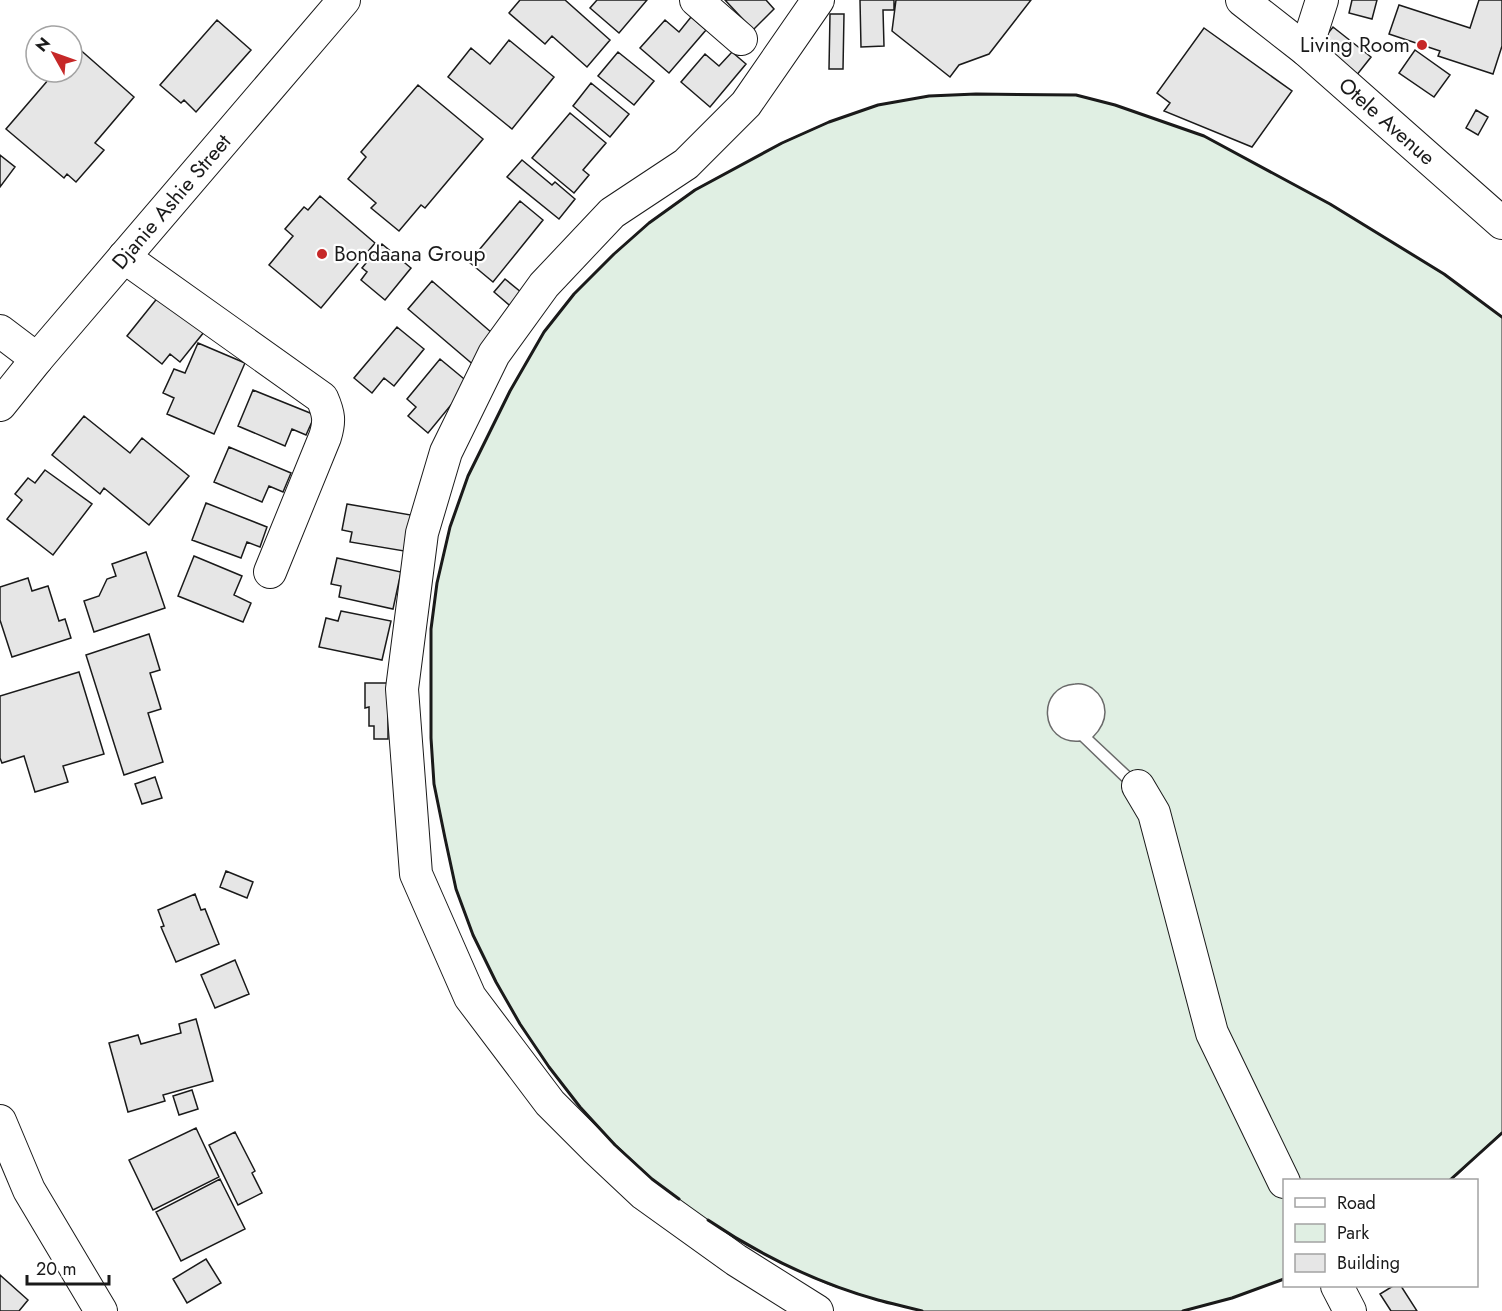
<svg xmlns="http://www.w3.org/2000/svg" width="1502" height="1311" viewBox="0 0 1502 1311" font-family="Jost,sans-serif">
  <rect width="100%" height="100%" fill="#fff"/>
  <path fill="#e0efe3" stroke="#6a6a6a" stroke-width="1.5" d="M976,94L1076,95L1115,105L1204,136L1330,204L1444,274L1502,317V1132L1457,1175L1450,1180H1291L1219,1030L1160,812L1141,782L1093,737C1100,730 1105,723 1105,712C1105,703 1100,694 1092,688C1087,685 1081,683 1075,684C1036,686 1039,745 1080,741L1132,791L1148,818L1206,1036L1284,1196V1279L1232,1298L1183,1311H922L877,1300L828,1284L781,1263L736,1239L693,1211L652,1179L615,1145L580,1107L549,1067L520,1024L496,982L473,935L456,889L445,838L434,784L431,738V629L437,583L450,527L468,476L510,391L544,332L574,294L614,254L649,223L695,190L782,143L829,122L878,105L929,96Z"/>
  <path fill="#e6e6e6" stroke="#1a1a1a" stroke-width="1.5" d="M520,0H565L610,40L587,67L552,36L545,44L509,13Z
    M597,0H647L619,33L590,8Z
    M725,0H766L774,9L753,30Z
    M860,0H894V10H883L884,46L861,47Z
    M896,0H1031L989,54L959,65L950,77L892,31Z
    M1352,0H1377L1372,19L1349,13Z
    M1479,0H1502V46L1493,74L1438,56L1440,51L1389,34L1399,5L1470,28Z
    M830,14H844L843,69H829Z
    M691,17L706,30L669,73L640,48L665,20L679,32Z
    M217,20L251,50L196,112L184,100L181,103L160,85Z
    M1333,27L1371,57L1356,76L1318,46Z
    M1204,28L1292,91L1252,147L1164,111L1170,103L1157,93Z
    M509,40L554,77L512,129L448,77L471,48L490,64Z
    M77,47L134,97L95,143L104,150L76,182L67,174L64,178L6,129L55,72H72V53Z
    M1415,50L1450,75L1434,97L1399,73Z
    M618,52L654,81L634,105L598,76Z
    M732,52L746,64L710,107L681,82L705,54L719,66Z
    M591,83L629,114L610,137L573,106Z
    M418,85L483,139L425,208L421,205L399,231L371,208L376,203L348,179L366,157L361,152Z
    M1476,110L1488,117L1478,135L1466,128Z
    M570,113L606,143L583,170L589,175L574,193L532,158Z
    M0,155L15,167L0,187Z
    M522,160L552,185L555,182L575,199L559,219L507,177Z
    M320,196L375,243L321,308L269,265L293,236L285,229L304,207L308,210Z
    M520,201L543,220L493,282L469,262Z
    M382,244L411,268L385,300L361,280L367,272L362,268Z
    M505,279L527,297L516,311L494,292Z
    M432,281L499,339L476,367L408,309Z
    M159,296L204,332L180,362L170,354L162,364L127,336Z
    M397,327L424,349L394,386L384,378L372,393L354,378Z
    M198,343L245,363L214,434L167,414L174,398L163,393L174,369L185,373Z
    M440,359L469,383L428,433L408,416L416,407L407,399Z
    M253,390L315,415L306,435L292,429L285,446L238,426Z
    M84,416L130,453L142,438L189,476L149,525L104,488L100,494L52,455Z
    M229,447L291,473L283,492L269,486L262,502L214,482Z
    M45,470L92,504L53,555L7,519L22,500L15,494L28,478L35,483Z
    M206,503L267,527L260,547L247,542L241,558L192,540Z
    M347,504L411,515L404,551L350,542L352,532L342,530Z
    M146,552L165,608L94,632L84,601L99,596L107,579L116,576L112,564Z
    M194,556L242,576L234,595L251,603L243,622L178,596Z
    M337,558L401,572L393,609L339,597L341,586L331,584Z
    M28,578L32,591L48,586L59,621L65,619L71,638L12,657L0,620V587Z
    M341,611L391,621L382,660L319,647L326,618L338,621Z
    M149,634L160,670L150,673L161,709L148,713L163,762L124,775L86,655Z
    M79,672L104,754L63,766L68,782L35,792L24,756L2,763L0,758V696Z
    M365,683H388V739H374V726H369V707L365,708Z
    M155,777L162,798L142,804L135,784Z
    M226,871L253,882L247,898L220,887Z
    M195,894L201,910L205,909L219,944L176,962L161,927L164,926L158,910Z
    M235,960L249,994L215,1008L201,975Z
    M196,1019L213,1081L163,1095L165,1101L128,1112L109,1043L138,1035L141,1044L181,1033L179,1024Z
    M192,1090L198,1109L179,1115L173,1096Z
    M196,1128L219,1177L153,1210L129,1160Z
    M235,1132L255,1171L252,1173L262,1193L238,1205L209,1145Z
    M220,1179L245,1229L181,1261L156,1212Z
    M206,1259L221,1283L187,1303L173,1279Z
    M0,1275L28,1300L19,1311H0Z
    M1393,1286H1401L1417,1311H1391L1380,1294Z"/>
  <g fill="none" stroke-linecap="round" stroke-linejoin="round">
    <g stroke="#1a1a1a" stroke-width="34">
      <g id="minor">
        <path d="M696,0L741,39"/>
        <path id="s1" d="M1242,0L1306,50L1502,223"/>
        <path d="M1306,50L1322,0"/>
        <path d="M124,257L322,398C329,414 330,421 325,437L270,572"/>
        <path d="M0,331L37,359"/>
        <path id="s2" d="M0,405L37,359L344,0"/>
        <path d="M1138,786L1154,813L1212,1033L1284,1182"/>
        <path d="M0,1121L29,1190L101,1311"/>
        <path d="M1337,1286L1350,1311"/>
        <path d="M817,1311L736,1260L644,1194L595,1148L550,1103L470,997L416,874L402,689L422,533L446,452L494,354L544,285L612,213L686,164L746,104L818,0"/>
      </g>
    </g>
    <use href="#minor" stroke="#fff" stroke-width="32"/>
    <path stroke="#1a1a1a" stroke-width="3" d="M1450,1180L1502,1133
      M679,1199L652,1179L615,1145L580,1107L549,1067L520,1024L496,982L473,935L456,889L445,838L434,784L431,738V629L437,583L450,527L468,476L510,391L544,332L574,294L614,254L649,223L695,190L782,143L829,122L878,105L929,96L976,94L1076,95L1115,105L1204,136L1330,204L1444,274L1502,317
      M708,1220C760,1255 817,1283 878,1300C892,1304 908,1307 922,1311
      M1183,1311L1232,1298L1284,1279"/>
  </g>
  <g fill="#c62828" stroke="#fff" stroke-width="2">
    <circle cx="1422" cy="45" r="6"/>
    <circle cx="322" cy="254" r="6"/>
  </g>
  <g text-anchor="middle" stroke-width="4.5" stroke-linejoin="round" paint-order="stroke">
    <g font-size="21" fill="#1a1a1a" stroke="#fff" text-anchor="end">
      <text x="1410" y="52">Living Room</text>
      <text x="334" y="261" text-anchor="start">Bondaana Group</text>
    </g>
    <g font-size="21" fill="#1a1a1a" stroke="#fff">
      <text dy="7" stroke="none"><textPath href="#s1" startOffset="189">Otele Avenue</textPath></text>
      <text dy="7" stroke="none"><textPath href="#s2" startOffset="266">Djanie Ashie Street</textPath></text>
    </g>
  </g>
  <rect x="1283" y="1179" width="195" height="108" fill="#ffffff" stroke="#a3a3a3" stroke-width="1.5"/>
  <rect x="1295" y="1198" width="30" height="9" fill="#ffffff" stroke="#a3a3a3" stroke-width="1.5"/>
  <text x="1337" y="1209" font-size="18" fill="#1a1a1a">Road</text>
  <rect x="1295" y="1224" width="30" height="18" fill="#e0efe3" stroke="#a3a3a3" stroke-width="1.5"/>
  <text x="1337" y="1239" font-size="18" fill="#1a1a1a">Park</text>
  <rect x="1295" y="1254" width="30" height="18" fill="#e6e6e6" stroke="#a3a3a3" stroke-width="1.5"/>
  <text x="1337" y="1269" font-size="18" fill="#1a1a1a">Building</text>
  <g transform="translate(54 54) rotate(310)"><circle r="28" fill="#ffffff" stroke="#a3a3a3" stroke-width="1.5"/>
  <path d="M0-4.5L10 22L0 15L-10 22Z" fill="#c62828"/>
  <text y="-9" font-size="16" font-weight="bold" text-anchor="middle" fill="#1a1a1a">N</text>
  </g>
  <path d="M27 1275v9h82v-9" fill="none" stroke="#1a1a1a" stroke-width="3"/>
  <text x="36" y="1275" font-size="18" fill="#1a1a1a" stroke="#ffffff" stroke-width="4.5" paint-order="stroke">20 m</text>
</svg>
